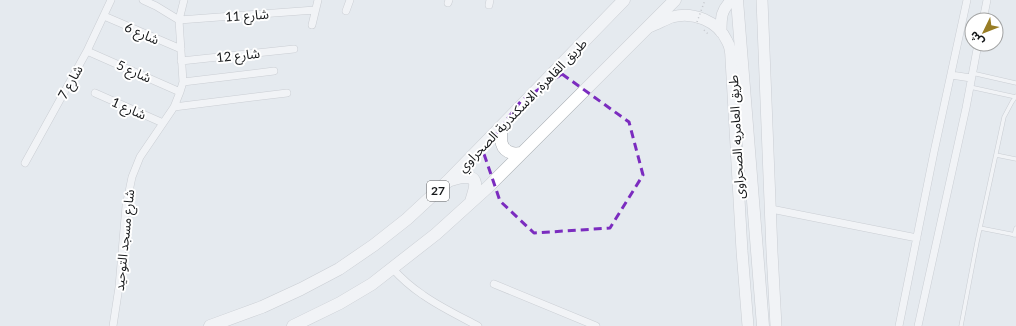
<svg xmlns="http://www.w3.org/2000/svg" width="1016" height="326" viewBox="0 0 1016 326" font-family="Lato,'Noto Sans Arabic',sans-serif">
  <rect width="100%" height="100%" fill="#e5eaef"/>
  <g fill="none" stroke-linecap="round" stroke-linejoin="round">
    <g stroke="#a9aeb3" stroke-width="4.5">
      <path id="service" d="M972,73L1016,83
        M970,87L1016,97
        M996,155L1016,159
        M980,228L1016,235
        M1014,235L1016,228
        M961,326L977,242L1004,117L1012,102L1016,96"/>
    </g>
    <g stroke="#a9aeb3" stroke-width="8">
      <path id="minor" d="M143,0L156,6L179,20L315,10
        M448,3L449,0
        M489,5L490,0
        M346,11L350,0
        M104,16L181,49
        M983,20L987,0
        M312,25L318,0
        M87,51L180,92
        M181,61L294,49
        M951,75L971,78
        M183,82L274,71
        M95,93L163,123
        M174,107L287,93
        M25,163L87,51L111,0
        M771,209L917,238
        M392,268C401,278 411,287 423,295C440,307 459,316 478,326
        M494,284L596,326
        M113,326L119,287L126,206L132,177L140,157L174,107L180,92L183,82L179,20L184,0
        M899,326L934,152L967,0
        M918,326L966,108L978,44"/>
    </g>
    <g stroke="#a9aeb3" stroke-width="12">
      <path id="trunk" d="M762,0L772,252L776,326
        M649,27C657,24 664,20 672,17C693,11 718,21 727,41C730,46 731,53 731,59L742,251L748,326
        M721,32C721,17 721,10 732,0"/>
    </g>
    <g stroke="#a9aeb3" stroke-width="13">
      <path id="motorway" d="M737,0L763,326
        M502,126C501,136 498,149 512,153C515,154 519,153 522,153
        M448,181C454,179 473,172 475,183C476,188 472,197 471,202
        M210,326L262,307L301,289L339,269L374,245L407,219L448,181L624,0
        M293,326L340,303L372,284L436,234L488,187L675,0"/>
    </g>
    <path stroke="#9da1a5" stroke-width="1.5" stroke-dasharray="1 3" stroke-linecap="butt" d="M704,30L708,34L710,33"/>
    <use href="#service" stroke="#fff" stroke-width="3.5"/>
    <use href="#minor" stroke="#fff" stroke-width="7"/>
    <use href="#trunk" stroke="#fff" stroke-width="11"/>
    <use href="#motorway" stroke="#fff" stroke-width="12"/>
    <path stroke="#9da1a5" stroke-width="1.5" stroke-dasharray="1 3" stroke-linecap="butt" d="M697,22L705,0"/>
  </g>
  <path d="M0 0H1016V326H0ZM562,74L629,122L643,175L610,228L534,233L500,201L483,151L521,101Z" fill="#e5eaef" fill-opacity=".55" fill-rule="evenodd"/>
  <path fill="none" stroke="#7b2cbf" stroke-width="3" stroke-dasharray="8 5" stroke-linejoin="round" d="M562,74L629,122L643,175L610,228L534,233L500,201L483,151L521,101Z"/>
  <g text-anchor="middle" stroke-width="4" stroke-linejoin="round" paint-order="stroke">
    <rect fill="#fff" stroke="#5c5d5f" stroke-width="1" x="427" y="181" width="22" height="20" rx="3"/>
    <g font-size="12" font-weight="bold" fill="#16181a">
      <text x="438" y="195">27</text>
    </g>
    <g font-size="13" fill="#16181a" stroke="#fff">
      <text transform="translate(247 15) rotate(-4)" y="5">شارع 11</text>
      <text transform="translate(142 33) rotate(23)" y="5">شارع 6</text>
      <text transform="translate(238 55) rotate(-6)" y="5">شارع 12</text>
      <text transform="translate(134 71) rotate(24)" y="5">شارع 5</text>
      <text transform="translate(70 82) rotate(-61)" y="5">شارع 7</text>
      <text transform="translate(522 105) rotate(-46)" y="5">طريق القاهرة, الاسكندرية الصحراوي</text>
      <text transform="translate(129 108) rotate(24)" y="5">شارع 1</text>
      <text transform="translate(736 137) rotate(-93)" y="5">طريق العامريه الصحراوى</text>
      <text transform="translate(124 240) rotate(-84)" y="5">شارع مسجد التوحيد</text>
    </g>
  </g>
  <g transform="translate(984 32) rotate(227)"><circle r="19" fill="#ffffff" stroke="#a2a3a3"/>
  <path d="M0-3L7 15L0 10L-7 15Z" fill="#987d25"/>
  <text y="-6" font-size="11" font-weight="bold" text-anchor="middle" fill="#16181a">ش</text>
  </g>
</svg>
